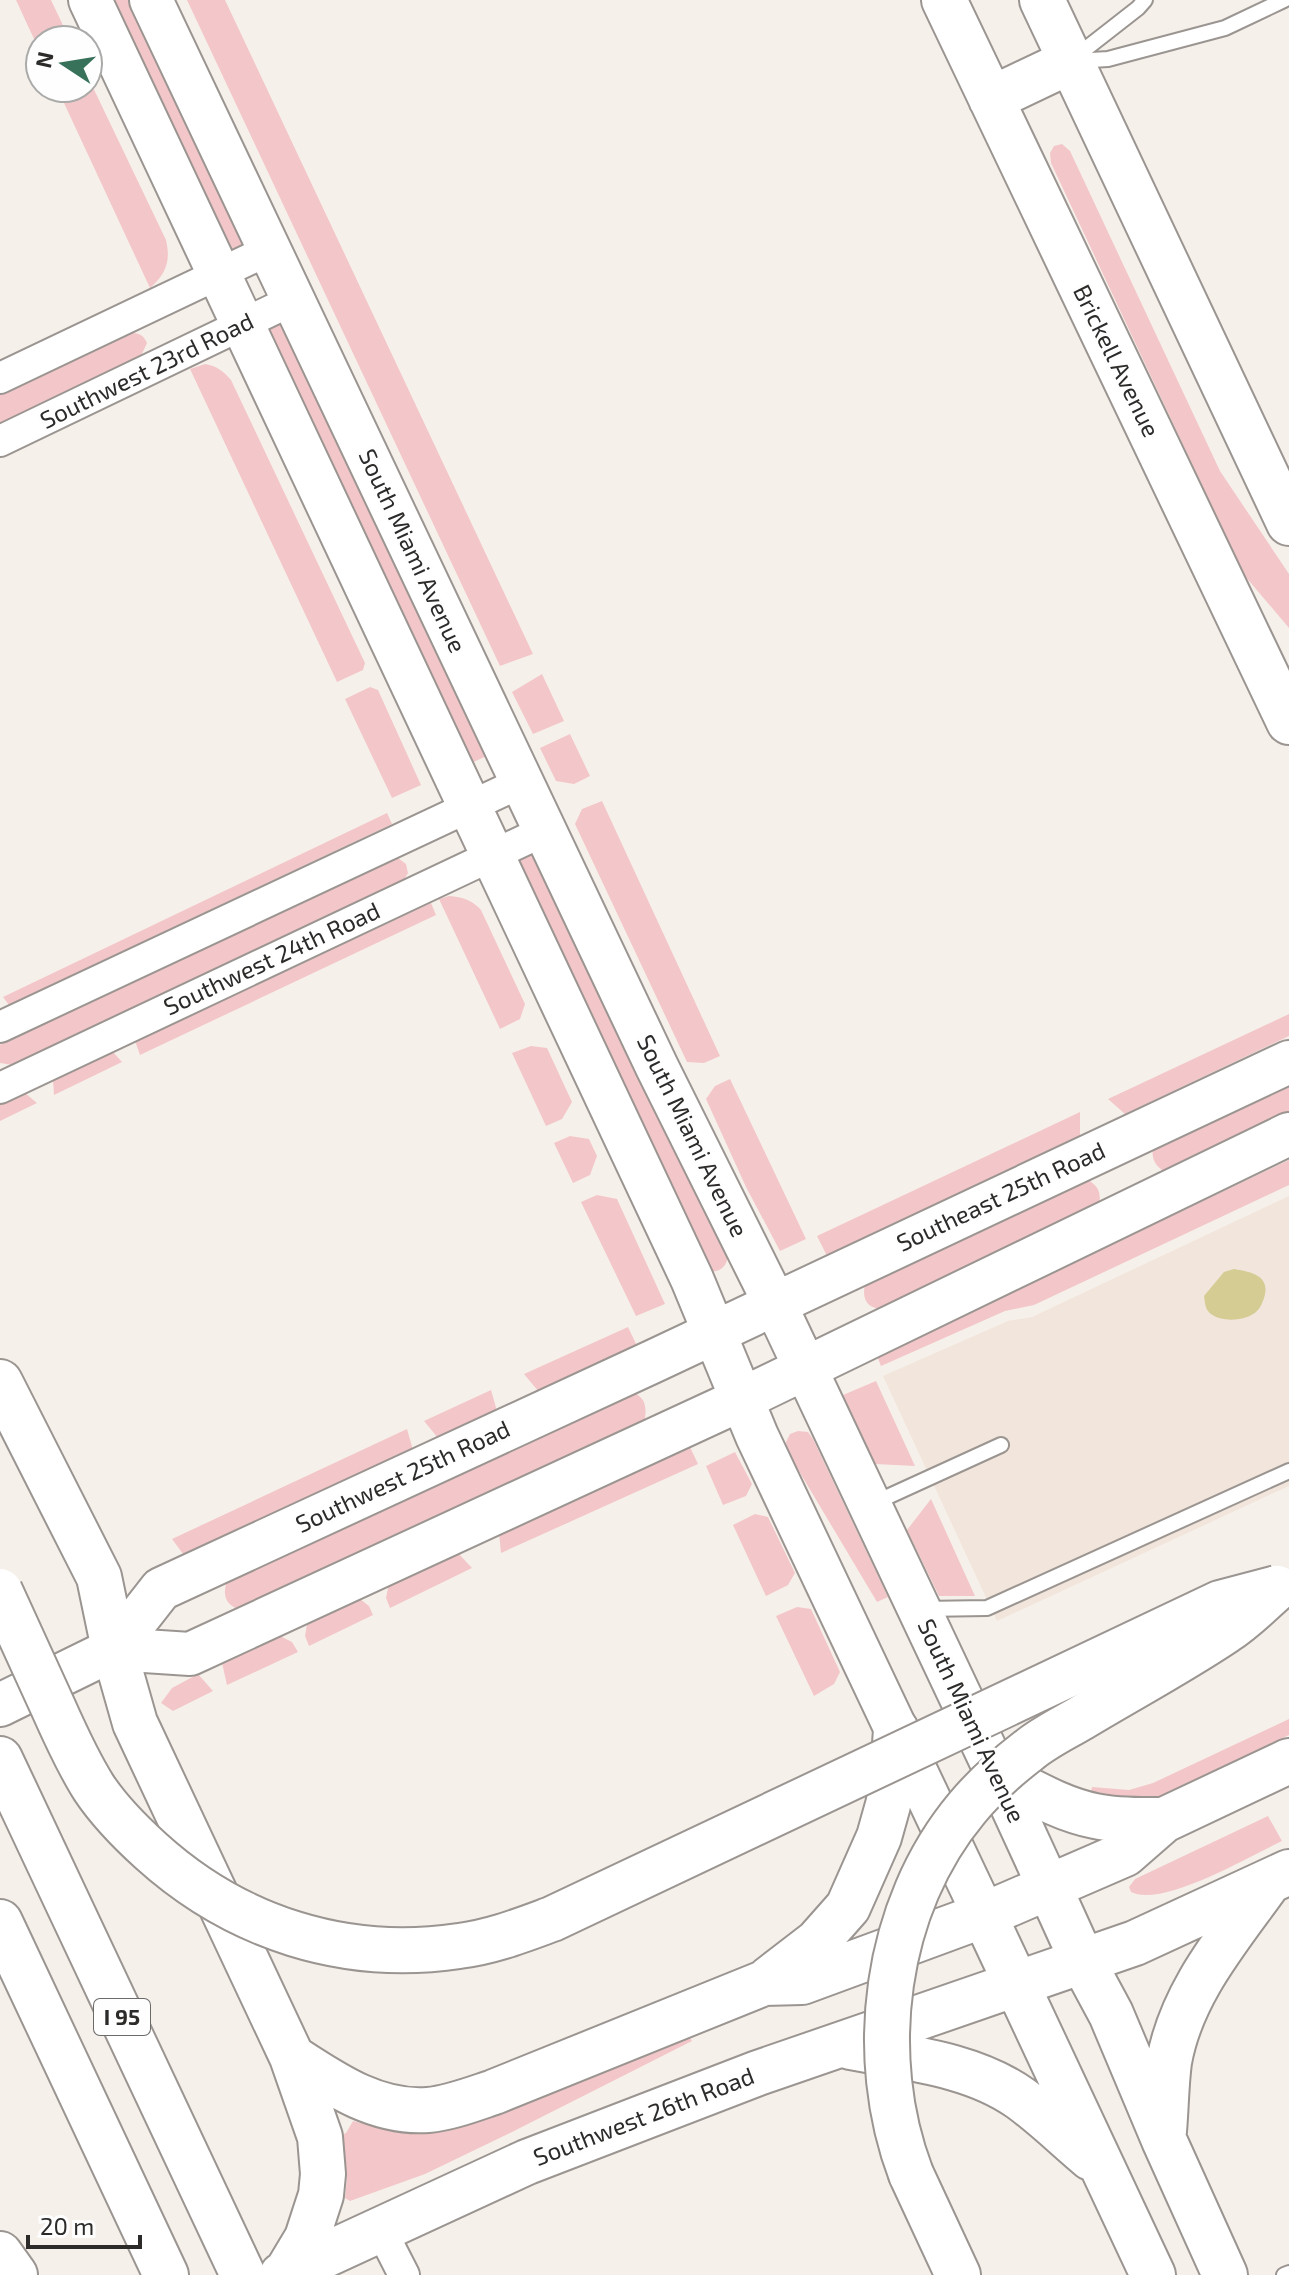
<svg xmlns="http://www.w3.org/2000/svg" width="1289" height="2275" viewBox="0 0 1289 2275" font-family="'Exo 2',sans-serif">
  <rect width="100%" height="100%" fill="#f6f0eb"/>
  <path fill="#f2e5db" d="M1289,1196V1486L997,1621L883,1376L1008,1321L1032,1317Z"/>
  <path fill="#f3c7c9" d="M16,0H51L70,40H40V52Z
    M103,0H140L249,254L229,257Z
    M187,0H225L533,654L500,666Z
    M88,77L166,240C171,261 166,274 150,288L57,88H88Z
    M1062,144L1070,151L1220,471L1289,574V628L1244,575L1051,163L1050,153L1054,146Z
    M288,321L495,752L463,767L265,326Z
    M129,333C139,333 143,334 147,343L140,358L0,424V394Z
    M205,364C217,366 223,371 231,380L365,663L363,670L337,682L190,369Z
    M542,674L564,721L533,734L512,692Z
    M370,687L378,690L421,785L392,798L345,699Z
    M570,734L590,776L574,784L556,781L540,748Z
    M602,801L720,1056L704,1063L687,1062L575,824L582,809Z
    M387,813L392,824L9,1005L3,997Z
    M532,849L728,1251C728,1264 724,1271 710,1272L513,859Z
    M398,858L406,864L408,873L401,885L13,1065L0,1063V1045L3,1042L389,859Z
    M449,896C463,897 472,900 481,910L525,1004L520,1019L500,1029L439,899Z
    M431,903L436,915L140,1055L135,1041Z
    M1289,1014V1036L1125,1114L1108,1099Z
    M531,1046L547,1048L572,1102L562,1119L546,1126L512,1053Z
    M113,1052L122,1062L54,1095L53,1080Z
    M1289,1075V1124L1169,1174C1154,1167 1150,1158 1154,1142Z
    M730,1079L806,1239L780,1251L746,1187L706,1099L715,1086Z
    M25,1093L37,1103L0,1121V1105Z
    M1080,1112V1136L827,1256L817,1236Z
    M570,1136L589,1139L597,1156L590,1175L573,1183L554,1143Z
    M1289,1160V1185L1034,1305L1005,1311L881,1366L877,1356Z
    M1088,1180C1101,1187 1102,1197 1097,1211L888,1309C865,1311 859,1296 868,1277Z
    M597,1195L617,1199L665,1304L636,1316L581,1202Z
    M628,1327L637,1346L539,1392L524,1374Z
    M876,1381L915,1466L875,1464L843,1395Z
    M491,1390L497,1411L438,1438L424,1421Z
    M631,1391C647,1398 647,1408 644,1424L244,1611C224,1606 221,1594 229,1576Z
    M407,1429L413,1450L186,1558L172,1539Z
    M798,1431L808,1432L813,1439L888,1597L877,1602L787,1451L786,1442L790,1434Z
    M689,1445L698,1464L501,1553L499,1533Z
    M735,1452L752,1484L746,1496L723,1505L706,1466Z
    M931,1499L975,1596H939L907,1530Z
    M755,1514L768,1517L795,1573L788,1585L766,1596L733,1525Z
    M458,1553L472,1568L390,1608L386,1598L389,1583Z
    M360,1599L369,1606L373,1615L309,1646L305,1636L307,1624Z
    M797,1607L811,1609L840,1672L834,1684L814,1696L776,1616Z
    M280,1636L292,1642L298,1652L227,1685L222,1663Z
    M198,1674L213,1691L173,1711L161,1703L172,1688Z
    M1289,1719V1735L1166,1794L1148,1800L1089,1801L1092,1787L1129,1790L1153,1783Z
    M1268,1816L1282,1841C1250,1856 1162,1908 1131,1892L1129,1887L1135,1879Z
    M688,2035L692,2041L512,2132L425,2174L350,2201L345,2198C348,2173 347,2160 339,2136L346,2133L353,2121L394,2132H416Z"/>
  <path fill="#d4cc93" d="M1234,1269C1252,1272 1271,1276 1264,1298C1262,1304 1259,1311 1253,1314C1243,1321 1221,1322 1211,1314C1205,1310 1205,1302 1204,1296L1224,1272Z"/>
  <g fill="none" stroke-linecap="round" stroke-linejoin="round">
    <g stroke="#9b9591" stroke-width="18">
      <path id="service" d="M1074,58L1138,8L1145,0
        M1075,61L1108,59L1225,28L1284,0
        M874,1503L1001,1445
        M923,1609L987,1608L1289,1471
        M1284,2275L1289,2273"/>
    </g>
    <g stroke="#9b9591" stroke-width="34">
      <path id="minor" d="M0,378L269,250
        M0,441L293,300
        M0,1027L522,782
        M0,1088L544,831
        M381,2230L404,2275"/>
    </g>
    <g stroke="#9b9591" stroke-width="46">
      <path id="secondary" d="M90,0L692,1279L757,1436L984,1915
        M151,0L657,1067L775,1304L997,1774L1049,1887
        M114,1649L190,1654L742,1399L1289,1134
        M0,1705L114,1649L161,1589L654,1361L1289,1062"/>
    </g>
    <g stroke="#9b9591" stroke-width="48">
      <path id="primary" d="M944,0L1289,722
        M1042,0L1289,523
        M991,99L1071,61
        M114,1649L135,1723L292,2057L320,2137L323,2174L321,2195L307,2238L286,2273
        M997,1774C1029,1790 1060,1809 1095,1816C1118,1821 1142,1820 1164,1820
        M1049,1887L1083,1962L1111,2014L1164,2140L1225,2275
        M984,1915L1153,2275
        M769,1979L817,1942L848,1907L879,1837L888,1805L892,1785L896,1730
        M850,2047C907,2058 972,2064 1020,2098C1045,2116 1067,2138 1091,2158
        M292,2057C332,2083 376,2114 428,2110C450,2108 473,2099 494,2092L764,1983L802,1982L984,1915L1125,1854L1164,1820L1289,1761
        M1164,2131C1166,2108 1166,2085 1169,2062C1181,1993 1228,1939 1268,1883
        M911,2174L958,2275
        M0,2254L15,2275
        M282,2275L527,2162L758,2073L1135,1943L1289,1872"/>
    </g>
    <g stroke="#9b9591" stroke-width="48">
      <path id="motorway" d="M0,1382L99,1577L114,1649
        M0,1759L243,2275
        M0,1922L166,2275"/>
    </g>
    <use href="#service" stroke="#fff" stroke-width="14"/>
    <use href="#minor" stroke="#fff" stroke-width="30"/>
    <use href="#secondary" stroke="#fff" stroke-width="42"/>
    <use href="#primary" stroke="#fff" stroke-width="44"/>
    <use href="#motorway" stroke="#fff" stroke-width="44"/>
    <g stroke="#9b9591" stroke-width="48" stroke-linecap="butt">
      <path id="primary-bridge" d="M911,2174C866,2056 884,1907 967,1808C985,1786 1007,1767 1029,1750C1045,1737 1064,1728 1081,1718C1129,1689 1180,1662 1226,1631C1245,1619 1261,1602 1277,1588"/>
    </g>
    <g stroke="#9b9591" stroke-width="48" stroke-linecap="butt">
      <path id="motorway-bridge" d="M0,1591C18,1630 35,1668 53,1707C65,1734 78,1763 94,1788C110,1812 130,1832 151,1851C236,1928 345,1963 459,1946C492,1942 522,1930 552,1919L1220,1603L1277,1588"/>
    </g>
    <use href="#primary-bridge" stroke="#fff" stroke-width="44"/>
    <use href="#motorway-bridge" stroke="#fff" stroke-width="44"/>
  </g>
  <g text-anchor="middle" stroke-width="6" stroke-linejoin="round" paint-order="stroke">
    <rect fill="#fefefe" stroke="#6c6a69" stroke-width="2" x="94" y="1999" width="56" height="36" rx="6"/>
    <g font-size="22" font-weight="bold" fill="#2d2b29">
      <text x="122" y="2025">I 95</text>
    </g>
    <g font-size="24" fill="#2d2b29" stroke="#fefefe">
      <text transform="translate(1116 361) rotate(64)" y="8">Brickell Avenue</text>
      <text transform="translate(147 371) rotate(-26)" y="8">Southwest 23rd Road</text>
      <text transform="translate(412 551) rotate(65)" y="8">South Miami Avenue</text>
      <text transform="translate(272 959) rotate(-25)" y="8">Southwest 24th Road</text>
      <text transform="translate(692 1136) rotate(64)" y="8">South Miami Avenue</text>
      <text transform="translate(1001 1197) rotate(-25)" y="8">Southeast 25th Road</text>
      <text transform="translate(403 1477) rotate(-25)" y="8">Southwest 25th Road</text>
      <text transform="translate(971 1721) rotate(65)" y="8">South Miami Avenue</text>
      <text transform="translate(644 2117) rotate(-21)" y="8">Southwest 26th Road</text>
    </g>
  </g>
  <g transform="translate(64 64) rotate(282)"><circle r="38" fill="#fefefe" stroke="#aaaaa9" stroke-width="2"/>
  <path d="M0-6L14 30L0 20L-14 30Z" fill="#39725a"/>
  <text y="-12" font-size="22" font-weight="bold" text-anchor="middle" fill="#2d2b29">N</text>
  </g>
  <path d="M28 2235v12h112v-12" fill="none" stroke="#2d2b29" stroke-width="4"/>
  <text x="40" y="2235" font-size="24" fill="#2d2b29" stroke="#fefefe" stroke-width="6" paint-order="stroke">20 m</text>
</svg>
